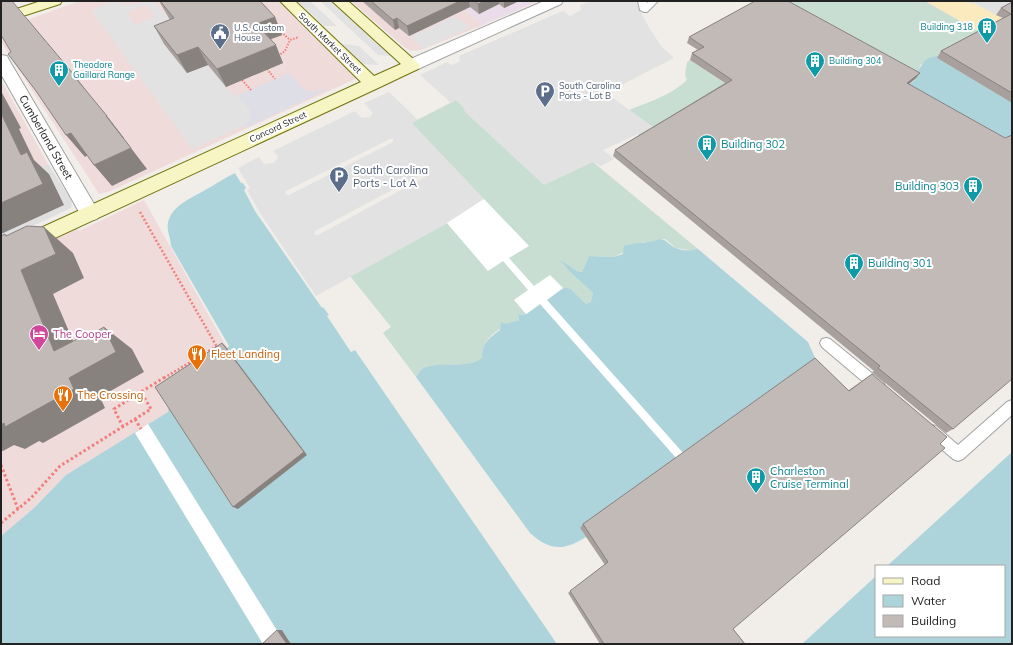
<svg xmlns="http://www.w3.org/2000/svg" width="1013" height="645" viewBox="0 0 1013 645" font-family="Mulish,sans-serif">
  <rect width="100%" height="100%" fill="#f1eee9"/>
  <path fill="#e0dfdf" d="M48,164L72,201L71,208L1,241V184Z"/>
  <path fill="#f0dbdb" d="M80,1H281L358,77L353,80L108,192L99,194L1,42V29Z
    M351,1H454L483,25L421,50L411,51L404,47Z
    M1,80L48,164L1,184Z
    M144,200L225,344L318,465L170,411L66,475L34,508L1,536V263L76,227L79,231Z"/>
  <path fill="#eadce8" d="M454,1H539L483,25Z"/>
  <path fill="#c8ded2" d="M775,1H925L982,33L920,65L919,70L915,74Z
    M690,60L824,150L634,143L639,133L652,127L629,110C649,102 671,95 687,80L685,75L687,62Z
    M456,100L464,107L593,162L698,249L694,251L676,248L665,239H659L651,242H644L614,257L589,256L582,272L577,271L563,263L571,273L593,293L592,302L586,304L571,289L558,291L527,314L518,315L519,320C502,326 480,338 482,358C459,373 433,355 416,377L383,333L391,327L350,276L447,223L488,270L528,246L411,123Z"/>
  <path fill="#faeabe" d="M925,1H966L972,4L974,3L1006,20L982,33Z"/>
  <path fill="#e2e2e2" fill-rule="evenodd" d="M115,1L127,5L154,1L184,36L164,44L187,73L208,65L234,96L238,94L250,110L251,114L249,121L243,126L192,149L91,10ZM142,6H147L155,16L138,24L133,23L127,13Z
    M297,1H310L337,26H324Z
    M320,1H335L394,56L378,55Z
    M593,1H638L641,13L650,29L661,46L674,58L606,93L653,127L603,150L614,159L601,166L593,162L544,185L465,112L463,107L456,100L451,103L420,75L447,62L452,65L460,61L459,56L558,13L563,11L570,16L581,10L580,5Z
    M966,1H1012V8L998,16L974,3L972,4Z
    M455,16L470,27L424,49L410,37Z
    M342,44L359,46L379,65L363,64Z
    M389,92L418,120L412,123L484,199L451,221L316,296L260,213L247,190L250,188L238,168L259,157L264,164L273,163L277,159L278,156L273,151L355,111L362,118L370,117L373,113L364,103ZM390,139H393V142L289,195L285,194L286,191ZM422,174H425V177L318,235H314L315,231Z"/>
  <path fill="#dedee7" d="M289,73L305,90L312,92L325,89L326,90L245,128L243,126L249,121L251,112L238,95Z"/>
  <path fill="#add4db" d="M942,55L937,58L1012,103V139L999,145L902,89L915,80C915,75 915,74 918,71C926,58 926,58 942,55Z
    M235,173L241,183H243L246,188L244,190L255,211L322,308L323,307L329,315L327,316L351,352L355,350L557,644H1V536L34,508L66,475L168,412L169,406L229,346L171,246C171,237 165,229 169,219C175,204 192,198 205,190C215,185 224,178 235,173Z
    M659,239C667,239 668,245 676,248C681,251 692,251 698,249L808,342L816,360L580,528L586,537C564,551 550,551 530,533L416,377C418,375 419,372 421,370C436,359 463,371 482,358C481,344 489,338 500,330L501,322L506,324L519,320L518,315L527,314L558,291L565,288L571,289L586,304L591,302L593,293L571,273L560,260L577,271L582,272L589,256L614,257L623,254L624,246C635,242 648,244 659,239Z
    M1012,452V644H802L876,576V636H1004V566H887Z"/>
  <path fill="#fff" d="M484,199L529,246L509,258L534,286L550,275L563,288L547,300L684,454L677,459L540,304L526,314L514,300L528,290L503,261L488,271L447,223Z
    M148,424L278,632L282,630L291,644H263L135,433Z"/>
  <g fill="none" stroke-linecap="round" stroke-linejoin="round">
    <g stroke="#a3a3a3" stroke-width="2">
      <path id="lane" d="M638,1H646L647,3L649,1H658L647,12H644L640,10Z
        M826,338L830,339L884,383L885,387L884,391L879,393L874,391L822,347L820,343L822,339Z
        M1012,400V415L963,459L958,461L953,459L926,436L924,431L926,426L931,425L936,426L958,445L1007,402Z"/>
    </g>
    <g stroke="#a3a3a3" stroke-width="2">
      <path id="street" d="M544,1H563L561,4L418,69L412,70L406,69L404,65L406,61Z
        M1,55L7,56L9,60L97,209L100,214L97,219L90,221L83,219L1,74Z"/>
    </g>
    <g stroke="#70750d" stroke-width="2">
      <path id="secondary" d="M41,1H62L60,4L1,23V14Z
        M280,1H295L374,76L401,64L332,1H348L420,65L418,69L378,88L1,263V246L361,82Z"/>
    </g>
    <path stroke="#f17f7b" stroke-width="2" stroke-dasharray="1.5 1.5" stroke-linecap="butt" d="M279,30L290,40
      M278,56L285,51L290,40L299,37
      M267,69L275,79
      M242,80L251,90"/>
    <path stroke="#f17f7b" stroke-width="2.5" stroke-dasharray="2 2" stroke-linecap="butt" d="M140,212L217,347
      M164,378L217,346"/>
    <path stroke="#f17f7b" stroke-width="3" stroke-dasharray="2.5 2.5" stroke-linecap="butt" d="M135,419L141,429
      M123,427L114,409L141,392
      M1,465L18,509
      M1,523L31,498L60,466L151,409L141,392L165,377"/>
    <use href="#lane" fill="#fff" fill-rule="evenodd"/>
    <use href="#street" fill="#fff" fill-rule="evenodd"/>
    <use href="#secondary" fill="#f6f5c3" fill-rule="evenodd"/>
  </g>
  <path fill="#a7a09d" d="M159,1H260L275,17L282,35L271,39L283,63L226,87L208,65L187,73L164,44L154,26L170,20Z
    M362,1H519L504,8L499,4L479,14L470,7L409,36L399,28L395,30Z
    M1012,2V103L937,58L941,51L1003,18L996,15L1001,8Z
    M689,37L920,73L915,79L909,84L953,429L946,433L872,372L874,371L613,156L615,150L725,83L690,60L692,53L698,50L687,43Z
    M872,374L733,629L745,644H600L568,593L605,565L580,528L583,524L849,390Z"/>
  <path fill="#88827f" d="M460,1H469L470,7L409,36L407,26Z
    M484,1H499V4L479,14L478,4Z
    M504,1H519L504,8Z
    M275,17L282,35L263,42L256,24Z
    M397,18L399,28L395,30L393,20Z
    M276,45L283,63L226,87L217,69Z
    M198,47L208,65L187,73L177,55Z
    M920,73L915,79L902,89L907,83Z
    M74,76H75L92,98Z
    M1,91L21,128L19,129L34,160L49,174L64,205L1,234V203L21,155L1,113Z
    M106,116H107L124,138H122Z
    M71,133L89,154L85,157L66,135Z
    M131,148L147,169L112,186L94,165Z
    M44,227L73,253L84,278L53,294L85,369L92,334L91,332L115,350L104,327L132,349L144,372L100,397L105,408L43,443L39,441L25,449L14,445L3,451L1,450V425L54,351L21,270Z
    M222,343L226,347L307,455L238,509L233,507Z
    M277,630H282L291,644H287Z"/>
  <path fill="#c2bab6" stroke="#88827f" d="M1,1H12L75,76H74L107,116H106L131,148L94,165L71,133L66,135L36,91L8,54L11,52L1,35Z
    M160,1H260L275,17L256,24L276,45L217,69L198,47L177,55L154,26L174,18Z
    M371,1H460L407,26L397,18L393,20Z
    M475,1H484L478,4Z
    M755,1H788L920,73L907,83L1005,138L1012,135V379L953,429L878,368L880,366L615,150L732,80L692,53L704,47L689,37Z
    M1012,2V93L941,51L1011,14L1001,8Z
    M1,113L21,155L27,152L43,184L1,203Z
    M27,226L44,227L56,254L21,270L54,351L91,332L92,334L104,327L116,352L69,378L74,389L5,427L4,423L1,425V236L5,234L6,236Z
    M222,343L304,452L233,507L155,387Z
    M815,358L849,391L872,374L947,437L940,444L945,448L733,629L745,644H604L570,591L608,562L583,524Z
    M277,630L287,644H262Z"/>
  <defs>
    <g id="building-pin" transform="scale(1)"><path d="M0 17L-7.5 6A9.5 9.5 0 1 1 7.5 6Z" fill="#0f9aa8" stroke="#fff"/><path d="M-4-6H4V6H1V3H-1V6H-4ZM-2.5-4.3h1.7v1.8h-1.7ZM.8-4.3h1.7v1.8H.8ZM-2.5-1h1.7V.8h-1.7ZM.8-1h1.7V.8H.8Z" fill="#fff"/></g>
    <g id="civic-pin" transform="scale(1)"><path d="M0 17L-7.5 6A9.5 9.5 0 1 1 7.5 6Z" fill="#5c6f8a" stroke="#fff"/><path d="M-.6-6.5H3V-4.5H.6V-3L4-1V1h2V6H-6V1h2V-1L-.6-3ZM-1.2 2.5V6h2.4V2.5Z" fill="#fff"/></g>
    <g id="parking-pin" transform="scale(1)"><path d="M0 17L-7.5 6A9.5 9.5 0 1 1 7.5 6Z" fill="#5c6f8a" stroke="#fff"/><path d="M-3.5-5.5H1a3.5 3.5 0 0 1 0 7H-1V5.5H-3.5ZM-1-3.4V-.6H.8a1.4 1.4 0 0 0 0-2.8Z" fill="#fff"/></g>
    <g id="hotel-pin" transform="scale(1)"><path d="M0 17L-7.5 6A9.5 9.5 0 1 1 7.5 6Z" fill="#d1479c" stroke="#fff"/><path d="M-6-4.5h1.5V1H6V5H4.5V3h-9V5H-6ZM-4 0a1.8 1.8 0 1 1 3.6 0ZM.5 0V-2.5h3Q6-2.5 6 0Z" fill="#fff"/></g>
    <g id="restaurant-pin" transform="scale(1)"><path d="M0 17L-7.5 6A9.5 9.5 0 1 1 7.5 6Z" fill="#e8710a" stroke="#fff"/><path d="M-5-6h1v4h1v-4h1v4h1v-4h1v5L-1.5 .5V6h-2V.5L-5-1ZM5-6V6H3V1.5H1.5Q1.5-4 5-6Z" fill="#fff"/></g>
  </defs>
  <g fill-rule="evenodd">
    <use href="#building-pin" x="987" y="27"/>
    <use href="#civic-pin" x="220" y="33"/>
    <use href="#building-pin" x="815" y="61"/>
    <use href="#building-pin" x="59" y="70"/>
    <use href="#parking-pin" x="545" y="91"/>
    <use href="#building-pin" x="707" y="144"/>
    <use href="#parking-pin" x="339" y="176"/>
    <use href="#building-pin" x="973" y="186"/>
    <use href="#building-pin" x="854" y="263"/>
    <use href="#hotel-pin" x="39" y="334"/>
    <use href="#restaurant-pin" x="197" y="354"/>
    <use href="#restaurant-pin" x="63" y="395"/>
    <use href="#building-pin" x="756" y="477"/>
  </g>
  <g text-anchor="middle" stroke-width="4" stroke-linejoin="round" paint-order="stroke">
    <g font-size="9" fill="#0d838f" stroke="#fff" text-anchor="start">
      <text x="973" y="30" text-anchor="end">Building 318</text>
      <text x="829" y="64">Building 304</text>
      <text x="73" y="68">Theodore<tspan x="73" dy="10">Gaillard Range</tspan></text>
    </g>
    <g font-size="9" fill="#4e5e75" stroke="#fff" text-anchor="start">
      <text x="234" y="31">U.S. Custom<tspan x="234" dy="10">House</tspan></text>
      <text x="559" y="89">South Carolina<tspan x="559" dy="10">Ports - Lot B</tspan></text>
    </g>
    <g font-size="9" fill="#222" stroke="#fff">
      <text transform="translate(330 43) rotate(44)" y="3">South Market Street</text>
      <text transform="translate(278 127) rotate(-25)" y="3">Concord Street</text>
    </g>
    <g font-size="11" fill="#222" stroke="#fff">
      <text transform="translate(46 137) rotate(60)" y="4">Cumberland Street</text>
    </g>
    <g font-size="11" fill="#0d838f" stroke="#fff" text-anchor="start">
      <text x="721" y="148">Building 302</text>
      <text x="959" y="190" text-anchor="end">Building 303</text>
      <text x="868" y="267">Building 301</text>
      <text x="770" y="475">Charleston<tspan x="770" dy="13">Cruise Terminal</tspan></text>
    </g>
    <g font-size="11" fill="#4e5e75" stroke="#fff" text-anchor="start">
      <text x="353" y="174">South Carolina<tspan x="353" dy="13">Ports - Lot A</tspan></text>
    </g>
    <g font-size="11" fill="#b23c85" stroke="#fff" text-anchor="start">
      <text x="53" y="338">The Cooper</text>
    </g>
    <g font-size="11" fill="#c56008" stroke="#fff" text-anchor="start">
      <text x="211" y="358">Fleet Landing</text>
      <text x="77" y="399">The Crossing</text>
    </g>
  </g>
  <rect width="1013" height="645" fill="none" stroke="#222222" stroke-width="4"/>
  <rect x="875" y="565" width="130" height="72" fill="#ffffff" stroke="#a7a7a7"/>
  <rect x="883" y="578" width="20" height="6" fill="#f6f5c3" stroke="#a7a7a7"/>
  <text x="911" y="585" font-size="12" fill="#222222">Road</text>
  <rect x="883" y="595" width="20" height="12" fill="#add4db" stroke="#a7a7a7"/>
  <text x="911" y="605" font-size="12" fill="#222222">Water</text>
  <rect x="883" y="615" width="20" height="12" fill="#c2bab6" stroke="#a7a7a7"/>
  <text x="911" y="625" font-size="12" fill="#222222">Building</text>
</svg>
